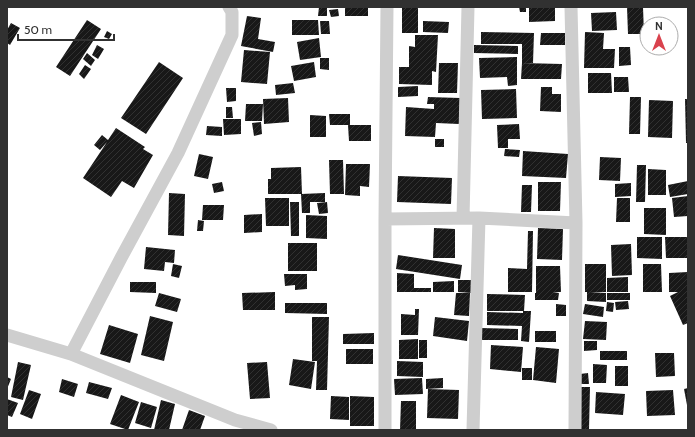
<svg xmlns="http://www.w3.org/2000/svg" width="695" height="437" viewBox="0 0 695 437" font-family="Cabin,sans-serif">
  <defs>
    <pattern id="building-hatch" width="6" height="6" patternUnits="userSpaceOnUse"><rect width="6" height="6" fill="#181818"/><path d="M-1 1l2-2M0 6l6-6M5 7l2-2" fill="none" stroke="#313131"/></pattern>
  </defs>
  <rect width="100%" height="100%" fill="#fff"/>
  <path fill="url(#building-hatch)" d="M319,7H327V16H318Z
    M345,7H368V16H345Z
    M402,7H418V33H402Z
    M519,7H526V12H520Z
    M529,7H555V21L529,22Z
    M627,7H643L644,34H628Z
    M338,9L339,16L331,17L329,10Z
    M616,12L617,30L592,31L591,13Z
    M247,16L261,18L258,39L275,42L273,52L241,46Z
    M87,20L101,29L70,76L56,67Z
    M292,20H318L319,35H292Z
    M320,21H329L330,34H321Z
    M423,21L449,22L448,33L423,32Z
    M11,23L20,28L10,45L7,43V30Z
    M107,31L112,34L109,39L104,37Z
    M481,32L534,33L533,63H522V44H481Z
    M585,32L604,33L603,49H615L614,68H584Z
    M541,33H565V45H540Z
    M415,35H438L436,72L432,71V85L399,84V67H409V46L415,47Z
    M319,38L321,57L300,60L297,42Z
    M97,45L104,49L98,59L92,55Z
    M474,45L518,46V54L474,53Z
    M619,47H630L631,65L619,66Z
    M244,50L270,52L267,84L241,82Z
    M87,53L95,60L91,66L83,59Z
    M517,57V85L508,86L507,77L480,78L479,58Z
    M320,58H329V70L320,69Z
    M159,62L183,78L146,134L121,118Z
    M314,62L316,77L294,81L291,66Z
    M439,63H458L457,93H438Z
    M522,63L562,64L561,79H521Z
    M85,65L91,69L84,79L79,74Z
    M588,73H611L612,93H588Z
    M614,77H628L629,92H614Z
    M293,83L295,93L276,95L275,85Z
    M418,86V96L398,97V87Z
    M541,87H552V94H561V112L540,111Z
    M226,88H236V101L227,102Z
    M516,89L517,118L482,119L481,90Z
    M428,97L460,98L459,124L436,123L435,137L405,136L406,107L434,109V104H427Z
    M630,97H641L640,134H629Z
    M288,98L289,122L264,124L263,99Z
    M685,99H688V143H686Z
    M649,100L673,101L672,138L648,137Z
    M246,104H263L262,121H245Z
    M226,107H232L233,118H226Z
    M329,114H350V125H371V141H349L348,125H330Z
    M310,115L326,116V137H310Z
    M223,119H241V134L224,135Z
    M261,122L262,134L254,136L252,123Z
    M519,124L520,139H508V148H498L497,125Z
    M207,126L222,127V136L206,135Z
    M116,128L145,147L143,149L153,155L134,188L122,181L111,197L83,178L107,142L100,150L94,145L102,135L108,140Z
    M435,139H444V147H435Z
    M505,149L520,150L519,157L504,156Z
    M523,151L568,154L566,178L522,176Z
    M199,154L213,157L208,179L194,176Z
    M600,157L621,158L620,181L599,180Z
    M329,160H343L344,194H330Z
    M346,164H370L369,187L360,186V196L345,195Z
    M637,165H646L645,202H636Z
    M301,167L302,194H268V179H271V168Z
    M648,169L666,170V195H648Z
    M398,176L452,178L451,204L397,202Z
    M688,181V194L670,197L668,185Z
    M222,182L224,191L214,193L212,184Z
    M538,182H561L560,211H538Z
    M631,183V196L615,197V184Z
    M522,185H532L531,212H521Z
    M169,193L185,194L184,236L168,235Z
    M325,193V202H310V213H302L301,194Z
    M688,196V216L674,217L672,198Z
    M265,198H289V226H266Z
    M617,198H630V222H616Z
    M290,202H299V236H291Z
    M327,202L328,213L319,214L317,203Z
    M203,205H224L223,220H202Z
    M644,208H666V235L644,234Z
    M262,214V232L244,233V215Z
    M306,215L327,216V239L306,238Z
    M198,220L204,221L203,231H197Z
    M434,228L455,229V258H433Z
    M538,228L563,229L562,260L537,259Z
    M528,231H533L532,292H508V268L527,269Z
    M637,237H662V259L637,258Z
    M665,237H688V258H666Z
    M288,243H317V271H288Z
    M631,244L632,275L612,276L611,245Z
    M146,247L175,250L174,263L165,262L164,271L144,269Z
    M398,255L462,265L460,279L396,269Z
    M173,264L182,266L179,278L171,276Z
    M585,264H606V292L590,293H606V302L587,301V292H585Z
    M643,264H661L662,292H643Z
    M536,266H560L561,292H553L559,293L558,300H535V293H536Z
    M688,272V323L683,325L670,296L678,292H669V273Z
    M397,273L414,274V288H431V292H397Z
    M284,274H307V289L295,290V285L285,286Z
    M628,277V292H607V278Z
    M458,280H472L471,293L458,292Z
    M454,281V292H433V282Z
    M130,282H156V293L130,292Z
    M275,292V310H243L242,293Z
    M159,293L181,299L177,312L155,306Z
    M456,293H470L469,316L454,315Z
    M607,293H630V300H607Z
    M487,294L525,295L524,311H531L529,342L521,341L522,326L487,325V312L523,313V311H487Z
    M628,301L629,309L616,310L615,302Z
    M607,302L614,303L613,312L606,311Z
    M285,303H327V314L285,313Z
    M556,304L566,305V316H556Z
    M585,304L604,307L603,317L583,314Z
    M415,309H419L418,335H401V314L415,315Z
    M150,316L173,322L164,361L141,355Z
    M312,317H329L327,390H316L317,361H312Z
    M435,317L469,321L467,341L433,336Z
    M585,321L607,322L606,340L583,339Z
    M109,325L138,334L130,363L100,354Z
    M480,328L518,329V340H480Z
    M535,331H556V342H535Z
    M374,333V344H343V334Z
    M418,339V359H399V340Z
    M419,340H427V358H419Z
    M584,341H597V350L584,351Z
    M491,345L523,347L521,372L490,369Z
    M536,347L559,349L556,383L533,380Z
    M346,349H373V364H346Z
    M600,351H627V360H600Z
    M655,353H674L675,376L656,377Z
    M293,359L315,362L311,389L289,385Z
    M397,361L423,362V377L397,376Z
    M18,362L31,365L23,400L11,397Z
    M267,362L270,398L250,399L247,363Z
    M593,364L607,365L606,383H593Z
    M615,366H628V386H615Z
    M522,368H532V380H522Z
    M588,373L589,384H581L580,374Z
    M7,377L11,379L7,389Z
    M422,378L423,394L395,395L394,379Z
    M443,378V388L426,389V379Z
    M62,379L78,384L74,397L59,392Z
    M89,382L112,388L108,399L86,393Z
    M581,387H590L589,430H580Z
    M688,388V405H687L684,389Z
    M428,389L459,390L458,419L427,418Z
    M29,390L41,394L32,419L20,414Z
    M673,390L675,415L647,416L646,391Z
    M596,392L625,394L623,415L595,413Z
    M121,395L139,402L128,430L110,424Z
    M331,396L349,397V420L330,419Z
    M350,396L374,397V426H350Z
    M7,399L18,403L12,417L7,415Z
    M161,400L175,404L169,430H154Z
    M401,401H416V430H400Z
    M141,402L157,407L151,428L135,423Z
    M189,410L205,416L200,430H182Z"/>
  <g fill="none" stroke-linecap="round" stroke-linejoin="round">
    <path stroke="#cecece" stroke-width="13" d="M571,7L576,223L575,430
      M463,218L468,7
      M385,219L479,218L576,223
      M7,335L71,354L235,420L271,430
      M71,354L121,258L178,153L232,35V12L229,7
      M385,430V219L387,7
      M473,430L479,218"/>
  </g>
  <rect width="695" height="437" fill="none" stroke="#313131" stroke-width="16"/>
  <g transform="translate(659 36)"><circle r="19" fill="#ffffff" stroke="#adadad"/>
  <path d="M0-3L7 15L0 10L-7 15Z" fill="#d9424d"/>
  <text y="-6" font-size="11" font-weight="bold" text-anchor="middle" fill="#313131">N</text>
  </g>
  <path d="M18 34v6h96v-6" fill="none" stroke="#313131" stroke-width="2"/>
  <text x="24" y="34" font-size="12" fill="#313131" stroke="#ffffff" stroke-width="3" paint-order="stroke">50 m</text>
</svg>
